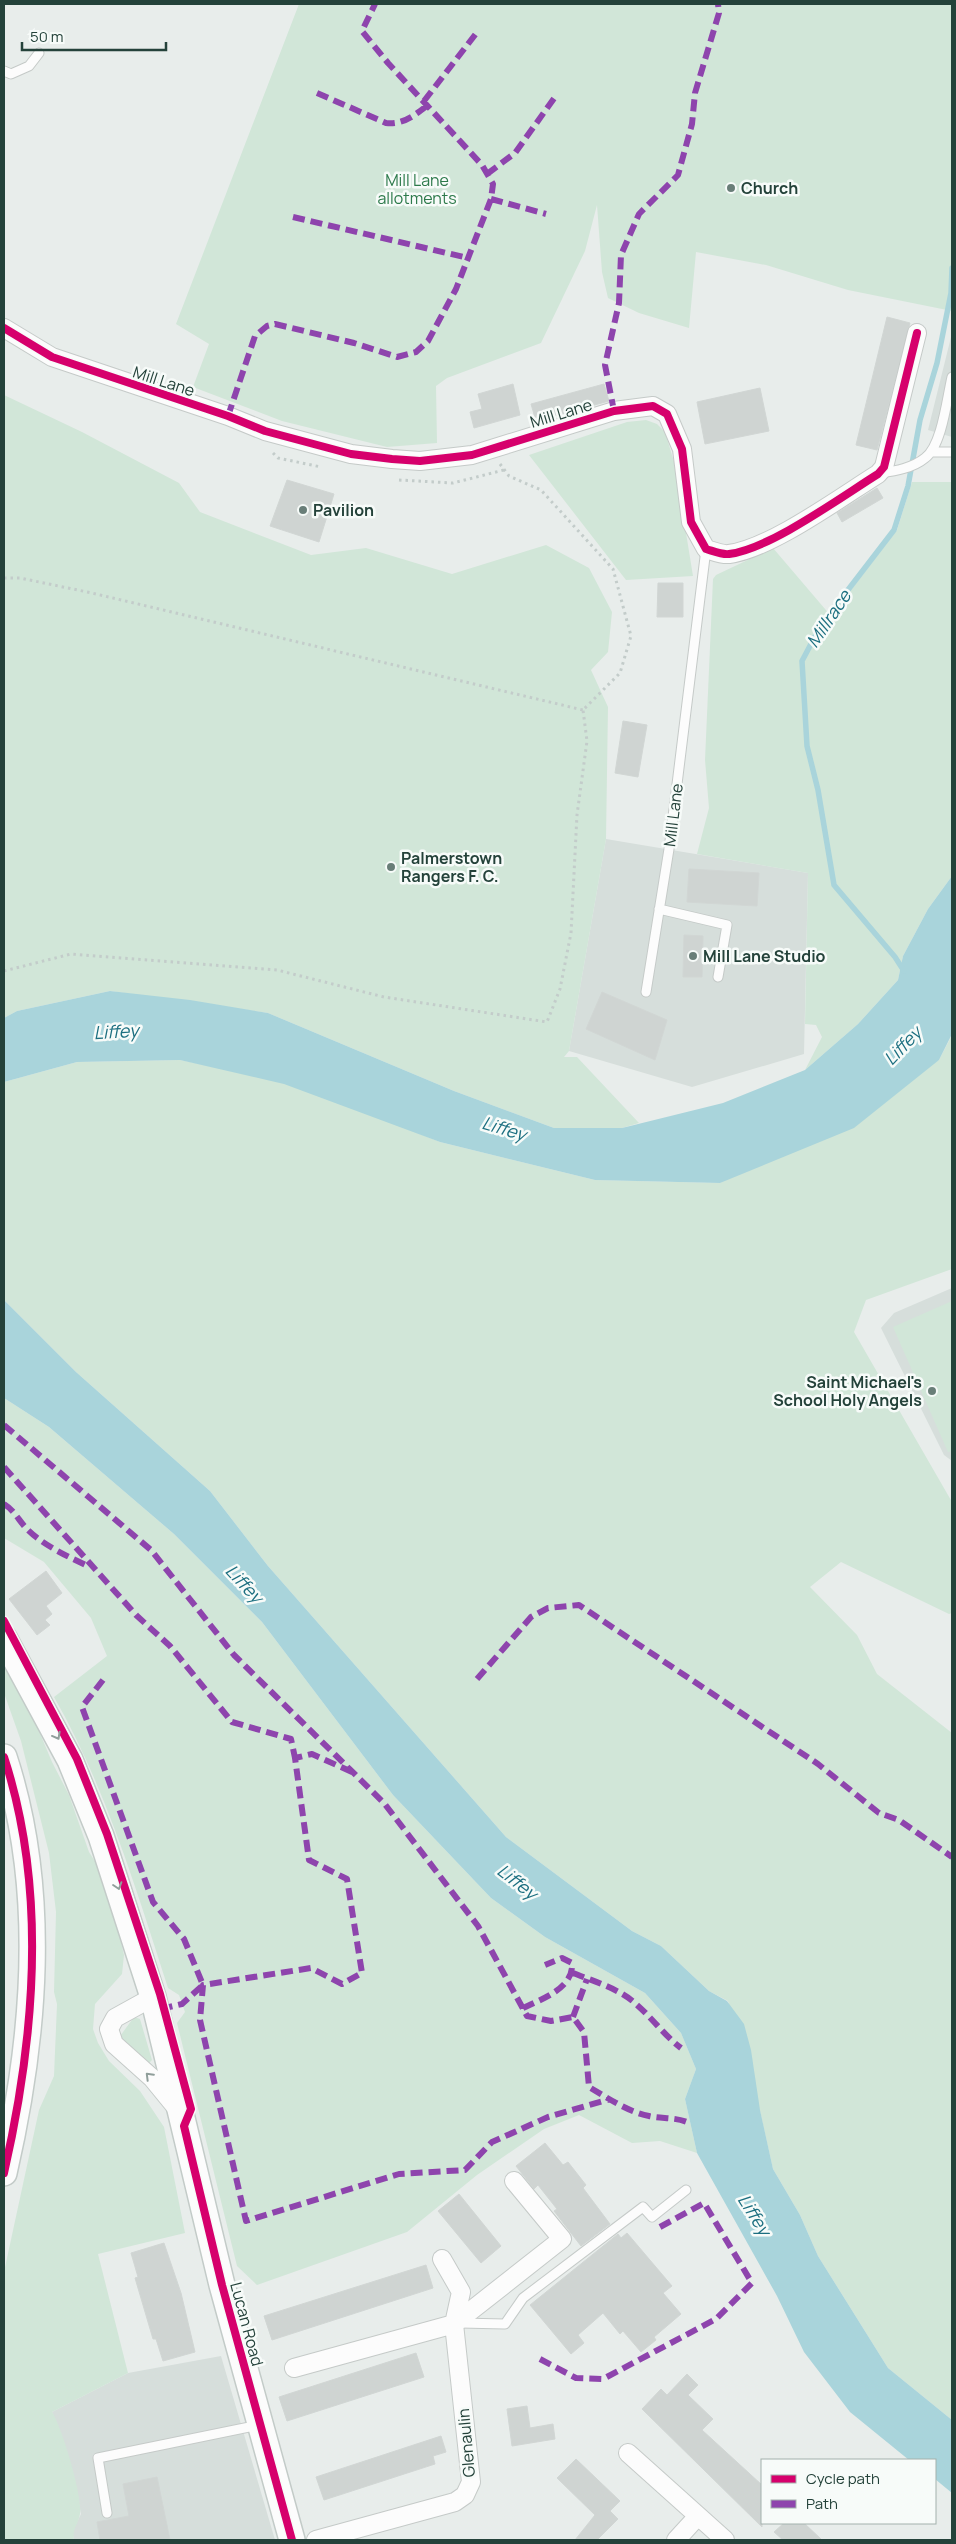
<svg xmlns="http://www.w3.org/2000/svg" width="956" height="2544" viewBox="0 0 956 2544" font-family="Manrope,sans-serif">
  <rect width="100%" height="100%" fill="#e8edeb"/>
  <path fill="#d6dedb" d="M952,333V437L928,430Z
    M606,839L808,873L804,1054L692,1087L569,1051Z
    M952,1288V1461L944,1455L881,1328L894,1313Z
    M221,2356L275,2540H74L72,2532L81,2514L77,2494L52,2412L128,2373Z"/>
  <path fill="#d1e6d8" d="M299,4H952V311L848,290L766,265L696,252L689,328L639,313L608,298L602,272L597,205L585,251L541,343L447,378L436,386L437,443L387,447L282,421L193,387L209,344L176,324Z
    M4,395L82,432L179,483L200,512L311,555L366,548L452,574L546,545L589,568L612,612L608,652L591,670L608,707L606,839L569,1051L564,1057H577L639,1123L622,1128H554L454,1091L268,1013L110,991L17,1011L4,1018Z
    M646,420L657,424L665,432L675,465L693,576L626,580L529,455L627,422Z
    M912,482H952V876L928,909L903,956L898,980L858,1024L805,1070L822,1037L816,1025L805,1024L808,873L697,854L709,808L705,760L713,579L716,575L773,548L831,616L897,530Z
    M952,1035V1269L866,1300L854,1332L952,1502V1613L949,1614L841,1562L810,1587L857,1635L877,1674L952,1733V2420L888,2368L818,2256L800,2215L773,2169L760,2111L728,2001L709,1991L661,1946L632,1931L506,1837L268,1566L210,1491L76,1372L4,1300V1082L77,1062L180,1060L290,1082L440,1142L595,1180L720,1183L939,1060Z
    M952,1301V1451L948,1452L893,1327Z
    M4,1398L49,1427L174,1534L262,1622L393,1795L491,1898L545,1937L645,1993L681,2033L696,2069L685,2099L697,2153L660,2141L632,2143L579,2115L544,2129L477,2175L407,2232L257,2285L237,2266L177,2023L185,2012L179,1995L168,1988C136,1889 106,1788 54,1697L107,1656L91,1618L44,1562L4,1538Z
    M4,1665L36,1724L52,1762L69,1795L89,1852L105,1877L124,1955L122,1974L95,2004L93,2029L98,2043L109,2061L140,2091L164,2127L185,2233L98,2254L128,2373L52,2412C62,2427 83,2498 80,2514C78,2525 72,2529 74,2540H4V2272L39,2110L54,2076L57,2004L54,1992L56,1912L49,1853L21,1741L4,1693Z
    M134,2017L140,2019L152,2060L148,2064L118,2039Z"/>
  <path fill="#a9d4db" d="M952,876V1034L939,1060L854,1128L720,1183L595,1180L440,1142L284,1084L180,1060L77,1062L4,1082V1018L17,1011L110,991L190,1000L268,1013L454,1091L554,1128H622L723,1103L805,1070L858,1024L898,980L903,956L928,909Z
    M4,1300L76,1372L210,1491L268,1566L506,1837L632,1931L661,1946L709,1991L727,2001L744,2024L751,2050L760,2110L773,2169L800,2215L818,2256L888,2368L952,2420V2493L935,2479V2460H909L850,2412L804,2352L777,2296L697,2153L685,2099L696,2069L681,2033L645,1993L545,1937L491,1898L393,1795L262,1622L174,1534L49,1427L4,1398Z"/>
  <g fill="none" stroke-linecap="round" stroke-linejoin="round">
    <path stroke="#a9d4db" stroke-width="5.5" d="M904,971L895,957L834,885L818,790L807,746L802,661L821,625L894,530L908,486L920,420L937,363L951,293L952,268"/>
  </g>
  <path fill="#cfd4d2" stroke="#d1d6d4" d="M887,317L910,323L877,450L856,445Z
    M513,384L520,415L474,428L470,412L482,409L478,394Z
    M604,384L609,401L536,421L531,404Z
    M760,388L769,431L705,444L697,402Z
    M287,480L334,494L319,542L270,526Z
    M877,488L883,498L842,522L837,513Z
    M658,583H683V617H657Z
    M623,721L647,725L638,777L615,773Z
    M689,869L759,873L757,906L687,902Z
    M684,935L703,936L702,977H683Z
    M602,992L667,1020L655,1060L586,1029Z
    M46,1571L62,1593L46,1606L52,1614L45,1620L50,1625L37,1635L9,1599Z
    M545,2143L563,2165L568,2162L586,2185L583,2188L610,2224L581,2246L554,2211L557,2209L538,2185L534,2189L516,2166Z
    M459,2194L501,2246L481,2263L438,2211Z
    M627,2233L672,2286L663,2293L681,2314L654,2337L656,2340L641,2352L623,2331L620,2334L603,2313L578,2335L584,2343L571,2354L530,2305L618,2234L621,2238Z
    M164,2243L181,2293L195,2352L163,2361L156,2339H153L135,2278L138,2277L131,2253Z
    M426,2265L433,2288L272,2340L264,2316Z
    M416,2353L424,2377L287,2421L279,2397Z
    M687,2374L698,2385L688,2395L713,2419L702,2430L762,2485V2527L642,2409L661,2389L667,2395Z
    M527,2406L530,2428L553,2424L555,2439L512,2446L507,2409Z
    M441,2436L446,2452L433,2456L435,2464L324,2500L316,2477Z
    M576,2459L620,2501L610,2511L618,2519L597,2540H575L595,2515L557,2478Z
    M157,2477L170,2540H100L97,2522L129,2516L123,2484Z
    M784,2523H804L822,2540H783L774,2532Z"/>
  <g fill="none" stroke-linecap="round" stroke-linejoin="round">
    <g stroke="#c5cac8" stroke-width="11">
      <path id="service" d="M4,71L11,74L29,66L39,53
        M931,452H952
        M881,473C895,471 913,468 925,458C942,446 947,398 952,377
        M659,909L727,925L718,977
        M646,992L669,849L706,549
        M460,2323L505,2324L523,2298L643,2207L652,2217L686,2190
        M107,2513L98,2458L259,2425"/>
    </g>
    <g stroke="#c5cac8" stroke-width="20">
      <path id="minor" d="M4,328L52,357L228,416L265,431L351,454L392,459L420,461L472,455L614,411L653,406L667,414L682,449L691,522L706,549C713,551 722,555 729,554C770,549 841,497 878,474L884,467L917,333
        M153,1997L115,2018L109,2029L114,2044L152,2078L179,2111
        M294,2368L454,2324L562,2239L514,2181
        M628,2453L725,2540
        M316,2540L455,2502L465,2495L471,2482L454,2324L461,2292L442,2259
        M676,2540L698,2516"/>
    </g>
    <g stroke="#c3cbc8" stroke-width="28">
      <path id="secondary" d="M4,1638L70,1760L101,1836L153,1997L222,2285L292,2540
        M4,1757C48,1891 35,2038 4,2173"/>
    </g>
    <path stroke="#c3ccca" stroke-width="3" stroke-dasharray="2.5 4" stroke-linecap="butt" d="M273,453L278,458L321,467
      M500,464L509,476L541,490L613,569L631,636L620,673L583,710
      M399,480L453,483L504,470
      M4,578H20L92,593L583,710
      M4,971L71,954L277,970L384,997L547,1022L560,989L571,933L577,815L587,741L583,710"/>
    <use href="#service" stroke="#fcfcfc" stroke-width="9"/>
    <use href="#minor" stroke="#fcfcfc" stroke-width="18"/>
    <use href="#secondary" stroke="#fcfcfc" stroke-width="25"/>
    <path stroke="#8e44ad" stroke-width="6" stroke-dasharray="12 6" stroke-linecap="butt" d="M317,93L386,123C403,125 415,115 428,105
      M424,101L478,31
      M487,174L515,153L555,97
      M491,199L546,214
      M293,217L468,258
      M614,411L605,365L619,303L621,255L639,214L678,175L692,124L695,93L719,13L718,4
      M228,416L255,336L267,326L275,324L354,343L397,357L416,352L428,341L456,289L491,199L493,184L482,165L388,63L362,31L375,4
      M4,1425L151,1550L234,1655L384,1803L478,1926L527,2016L551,2021L573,2017L584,2032L589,2087C606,2097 628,2112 649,2116C662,2119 674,2117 687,2122
      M4,1467L136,1615L170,1646L232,1722L291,1739L295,1758
      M4,1504C14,1510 19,1521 27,1529C44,1546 69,1557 90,1567
      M477,1679L531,1617L548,1608L579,1605L818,1764L879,1813L899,1820L952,1857
      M103,1680L82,1707L153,1902L184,1939L203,1985L182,2004L156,2010
      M352,1772L312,1754L295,1758L309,1860L347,1879L362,1973L342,1984L311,1968L203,1985L200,2020L246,2221L399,2174L465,2170L492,2142L548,2117L610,2099
      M573,1973C593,1981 620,1989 636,2004C652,2018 664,2035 681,2048
      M523,2008C542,1999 574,1988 572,1963L562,1958L545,1965
      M573,2017L587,1979
      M540,2359L576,2378L603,2379L716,2319L752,2283L704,2203L660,2227"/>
    <g stroke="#f7fbf9" stroke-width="11">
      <path id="cycleway" d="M4,328L52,357L228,416L265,431L351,454L392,459L420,461L472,455L614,411L653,406L667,414L682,449L691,522L706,549C713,551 722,555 729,554C770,549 841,497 878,474L884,467L917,333
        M4,1621L77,1759L107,1834L160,1994L191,2109L184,2126L222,2285L292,2540
        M4,1757C48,1891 35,2038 4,2173"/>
    </g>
    <use href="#cycleway" stroke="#d6006c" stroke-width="8"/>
  </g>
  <defs><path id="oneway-chevron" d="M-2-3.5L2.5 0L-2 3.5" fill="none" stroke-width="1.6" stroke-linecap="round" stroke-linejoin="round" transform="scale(1.25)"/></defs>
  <g stroke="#909f9b">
    <use href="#oneway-chevron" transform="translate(57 1736) rotate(61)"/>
    <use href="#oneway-chevron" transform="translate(118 1886) rotate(72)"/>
    <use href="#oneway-chevron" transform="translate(149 2076) rotate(-135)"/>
  </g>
  <g fill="#697e78" stroke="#f7fbf9" stroke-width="2">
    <circle cx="731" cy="188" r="5"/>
    <circle cx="303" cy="510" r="5"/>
    <circle cx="391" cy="867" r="5"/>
    <circle cx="693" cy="956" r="5"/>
    <circle cx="932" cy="1391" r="5"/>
  </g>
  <g text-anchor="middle" stroke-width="5" stroke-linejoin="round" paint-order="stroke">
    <g font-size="16" fill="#2d7a4b" stroke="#f7fbf9">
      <text x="417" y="186">Mill Lane<tspan x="417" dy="18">allotments</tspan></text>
    </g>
    <g font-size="16" font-weight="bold" fill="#24423a" stroke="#f7fbf9" text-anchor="start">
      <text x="741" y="194">Church</text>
      <text x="313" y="516">Pavilion</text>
      <text x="401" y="864">Palmerstown<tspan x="401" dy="18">Rangers F. C.</tspan></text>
      <text x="703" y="962">Mill Lane Studio</text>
      <text x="922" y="1388" text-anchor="end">Saint Michael's<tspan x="922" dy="18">School Holy Angels</tspan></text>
    </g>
    <g font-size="16" fill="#24423a" stroke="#f7fbf9">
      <text transform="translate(164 381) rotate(18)" y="6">Mill Lane</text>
      <text transform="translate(561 413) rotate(-17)" y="6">Mill Lane</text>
      <text transform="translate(673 815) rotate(-83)" y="6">Mill Lane</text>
      <text transform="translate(247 2324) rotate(75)" y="6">Lucan Road</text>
      <text transform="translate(466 2443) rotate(-95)" y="6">Glenaulin</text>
    </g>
    <g font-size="18" font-style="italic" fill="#1c6f80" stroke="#f7fbf9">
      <text transform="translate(829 619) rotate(-56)" y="6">Millrace</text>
      <text transform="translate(116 1032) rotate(-3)" y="6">Liffey</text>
      <text transform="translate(903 1046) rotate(-46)" y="6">Liffey</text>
      <text transform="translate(504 1129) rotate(17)" y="6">Liffey</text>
      <text transform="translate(244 1584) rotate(47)" y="6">Liffey</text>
      <text transform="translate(517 1882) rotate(38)" y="6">Liffey</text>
      <text transform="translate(754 2215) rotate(58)" y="6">Liffey</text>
    </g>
  </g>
  <rect width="956" height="2544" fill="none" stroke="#24423a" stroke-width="10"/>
  <rect x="761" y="2459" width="175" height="65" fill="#f7fbf9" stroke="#a3b1ad"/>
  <rect x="771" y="2475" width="25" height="8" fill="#d6006c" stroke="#a3b1ad"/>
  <text x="806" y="2484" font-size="15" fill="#24423a">Cycle path</text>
  <rect x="771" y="2500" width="25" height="8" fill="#8e44ad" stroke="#a3b1ad"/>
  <text x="806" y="2509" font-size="15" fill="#24423a">Path</text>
  <path d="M22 42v8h144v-8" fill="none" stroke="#24423a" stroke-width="2.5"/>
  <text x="30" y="42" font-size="15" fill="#24423a" stroke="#f7fbf9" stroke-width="4" paint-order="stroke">50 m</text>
</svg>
